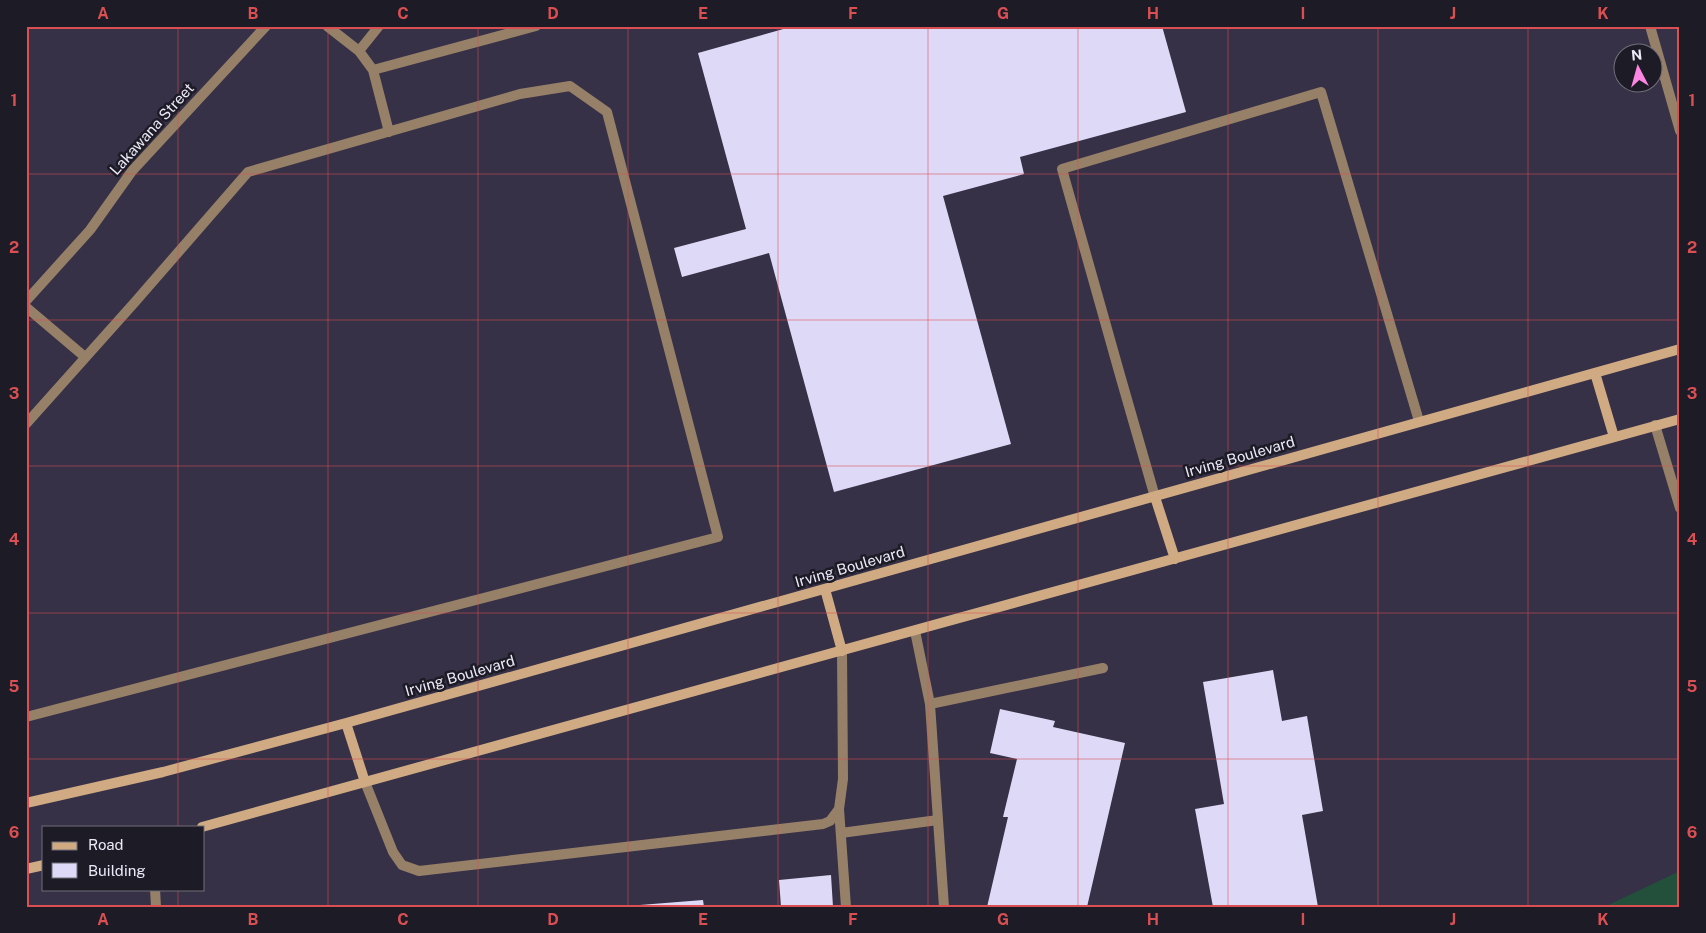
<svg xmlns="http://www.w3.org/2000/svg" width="1706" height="933" viewBox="0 0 1706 933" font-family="'Public Sans',sans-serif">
  <rect width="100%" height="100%" fill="#363147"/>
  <path fill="#22503b" d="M1680,871V907H1604Z"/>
  <path fill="#ded9f6" d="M794,26H1162L1186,112L1020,157L1024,174L943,196L1011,444L834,492L769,253L682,277L674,248L746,229L698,53Z
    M1273,670L1282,721L1307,716L1323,811L1302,815L1318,907H1213L1195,809L1224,804L1203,682Z
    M1000,709L1055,721L1053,727L1125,743L1087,907H987L1008,817H1003L1017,759L990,753Z
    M831,875L833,907H781L779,880Z
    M703,900L704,907H640V905Z"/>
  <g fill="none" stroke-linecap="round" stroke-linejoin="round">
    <path stroke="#978068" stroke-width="10" d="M327,26L359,51L373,70L389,132
      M1650,26L1680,131
      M359,51L379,26
      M373,70L536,26
      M26,301L90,230L132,171L266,26
      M26,307L85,357
      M26,424L135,302L248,172L520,94L570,86L607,112L718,537L26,717
      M1655,425L1680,508
      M1155,497L1120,375L1062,169L1321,92L1419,421
      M915,631L930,704
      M365,782L393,852L402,865L419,871L823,824L830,821L839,809L843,779L842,651
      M839,809L846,907
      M938,820L944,907
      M841,833L938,820L930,704L1103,668
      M155,889L156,907"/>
    <path stroke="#cfaa83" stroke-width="10" d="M1595,373L1614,437
      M1155,497L1175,559
      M825,589L842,651
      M346,723L365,782
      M26,803L163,772L346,723L1680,349
      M202,827L1680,419
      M26,869L44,865"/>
  </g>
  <path fill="none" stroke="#da4f52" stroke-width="1" stroke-opacity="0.55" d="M178,26V827M328,26V907M478,26V907M628,26V907M778,26V907M928,26V907M1078,26V907M1228,26V907M1378,26V907M1528,26V907M26,174H1680M26,320H1680M26,466H1680M26,613H1680M26,759H1680M178,889V907"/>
  <g text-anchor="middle" stroke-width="5" stroke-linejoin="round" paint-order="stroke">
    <g font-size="15" fill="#eceaf8" stroke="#1d1b25">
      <text transform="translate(152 129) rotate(-48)" y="5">Lakawana Street</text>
      <text transform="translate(1240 457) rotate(-16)" y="5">Irving Boulevard</text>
      <text transform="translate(850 567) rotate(-16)" y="5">Irving Boulevard</text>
      <text transform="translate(460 676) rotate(-16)" y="5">Irving Boulevard</text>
    </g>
  </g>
  <rect width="1706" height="933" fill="none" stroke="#1d1b25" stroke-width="55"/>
  <rect x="42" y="826" width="162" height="65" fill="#1d1b25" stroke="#706e79"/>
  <rect x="52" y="842" width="25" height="8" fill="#cfaa83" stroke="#706e79"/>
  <text x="88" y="850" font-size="15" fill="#eceaf8">Road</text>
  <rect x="52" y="863" width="25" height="15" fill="#ded9f6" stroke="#706e79"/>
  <text x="88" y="876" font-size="15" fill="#eceaf8">Building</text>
  <g transform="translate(1638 68) rotate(354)"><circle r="24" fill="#1d1b25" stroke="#706e79"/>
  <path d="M0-4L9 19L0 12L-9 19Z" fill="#fd86e3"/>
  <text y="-8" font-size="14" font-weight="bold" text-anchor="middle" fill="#eceaf8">N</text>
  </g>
  <rect x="28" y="28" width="1650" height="878" fill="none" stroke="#da4f52" stroke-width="2"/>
  <g font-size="16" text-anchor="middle" font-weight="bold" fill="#da4f52">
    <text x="103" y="19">A</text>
    <text x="253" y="19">B</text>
    <text x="403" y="19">C</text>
    <text x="553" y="19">D</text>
    <text x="703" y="19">E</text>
    <text x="853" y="19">F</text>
    <text x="1003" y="19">G</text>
    <text x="1153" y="19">H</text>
    <text x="1303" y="19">I</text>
    <text x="1453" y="19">J</text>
    <text x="1603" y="19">K</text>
    <text x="14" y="106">1</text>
    <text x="1692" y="106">1</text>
    <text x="14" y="253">2</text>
    <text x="1692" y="253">2</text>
    <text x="14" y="399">3</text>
    <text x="1692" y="399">3</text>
    <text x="14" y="545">4</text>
    <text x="1692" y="545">4</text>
    <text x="14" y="692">5</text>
    <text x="1692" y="692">5</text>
    <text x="14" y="838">6</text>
    <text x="1692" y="838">6</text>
    <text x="103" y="925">A</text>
    <text x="253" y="925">B</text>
    <text x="403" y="925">C</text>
    <text x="553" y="925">D</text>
    <text x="703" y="925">E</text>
    <text x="853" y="925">F</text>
    <text x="1003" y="925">G</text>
    <text x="1153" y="925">H</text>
    <text x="1303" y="925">I</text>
    <text x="1453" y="925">J</text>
    <text x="1603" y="925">K</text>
  </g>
</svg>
